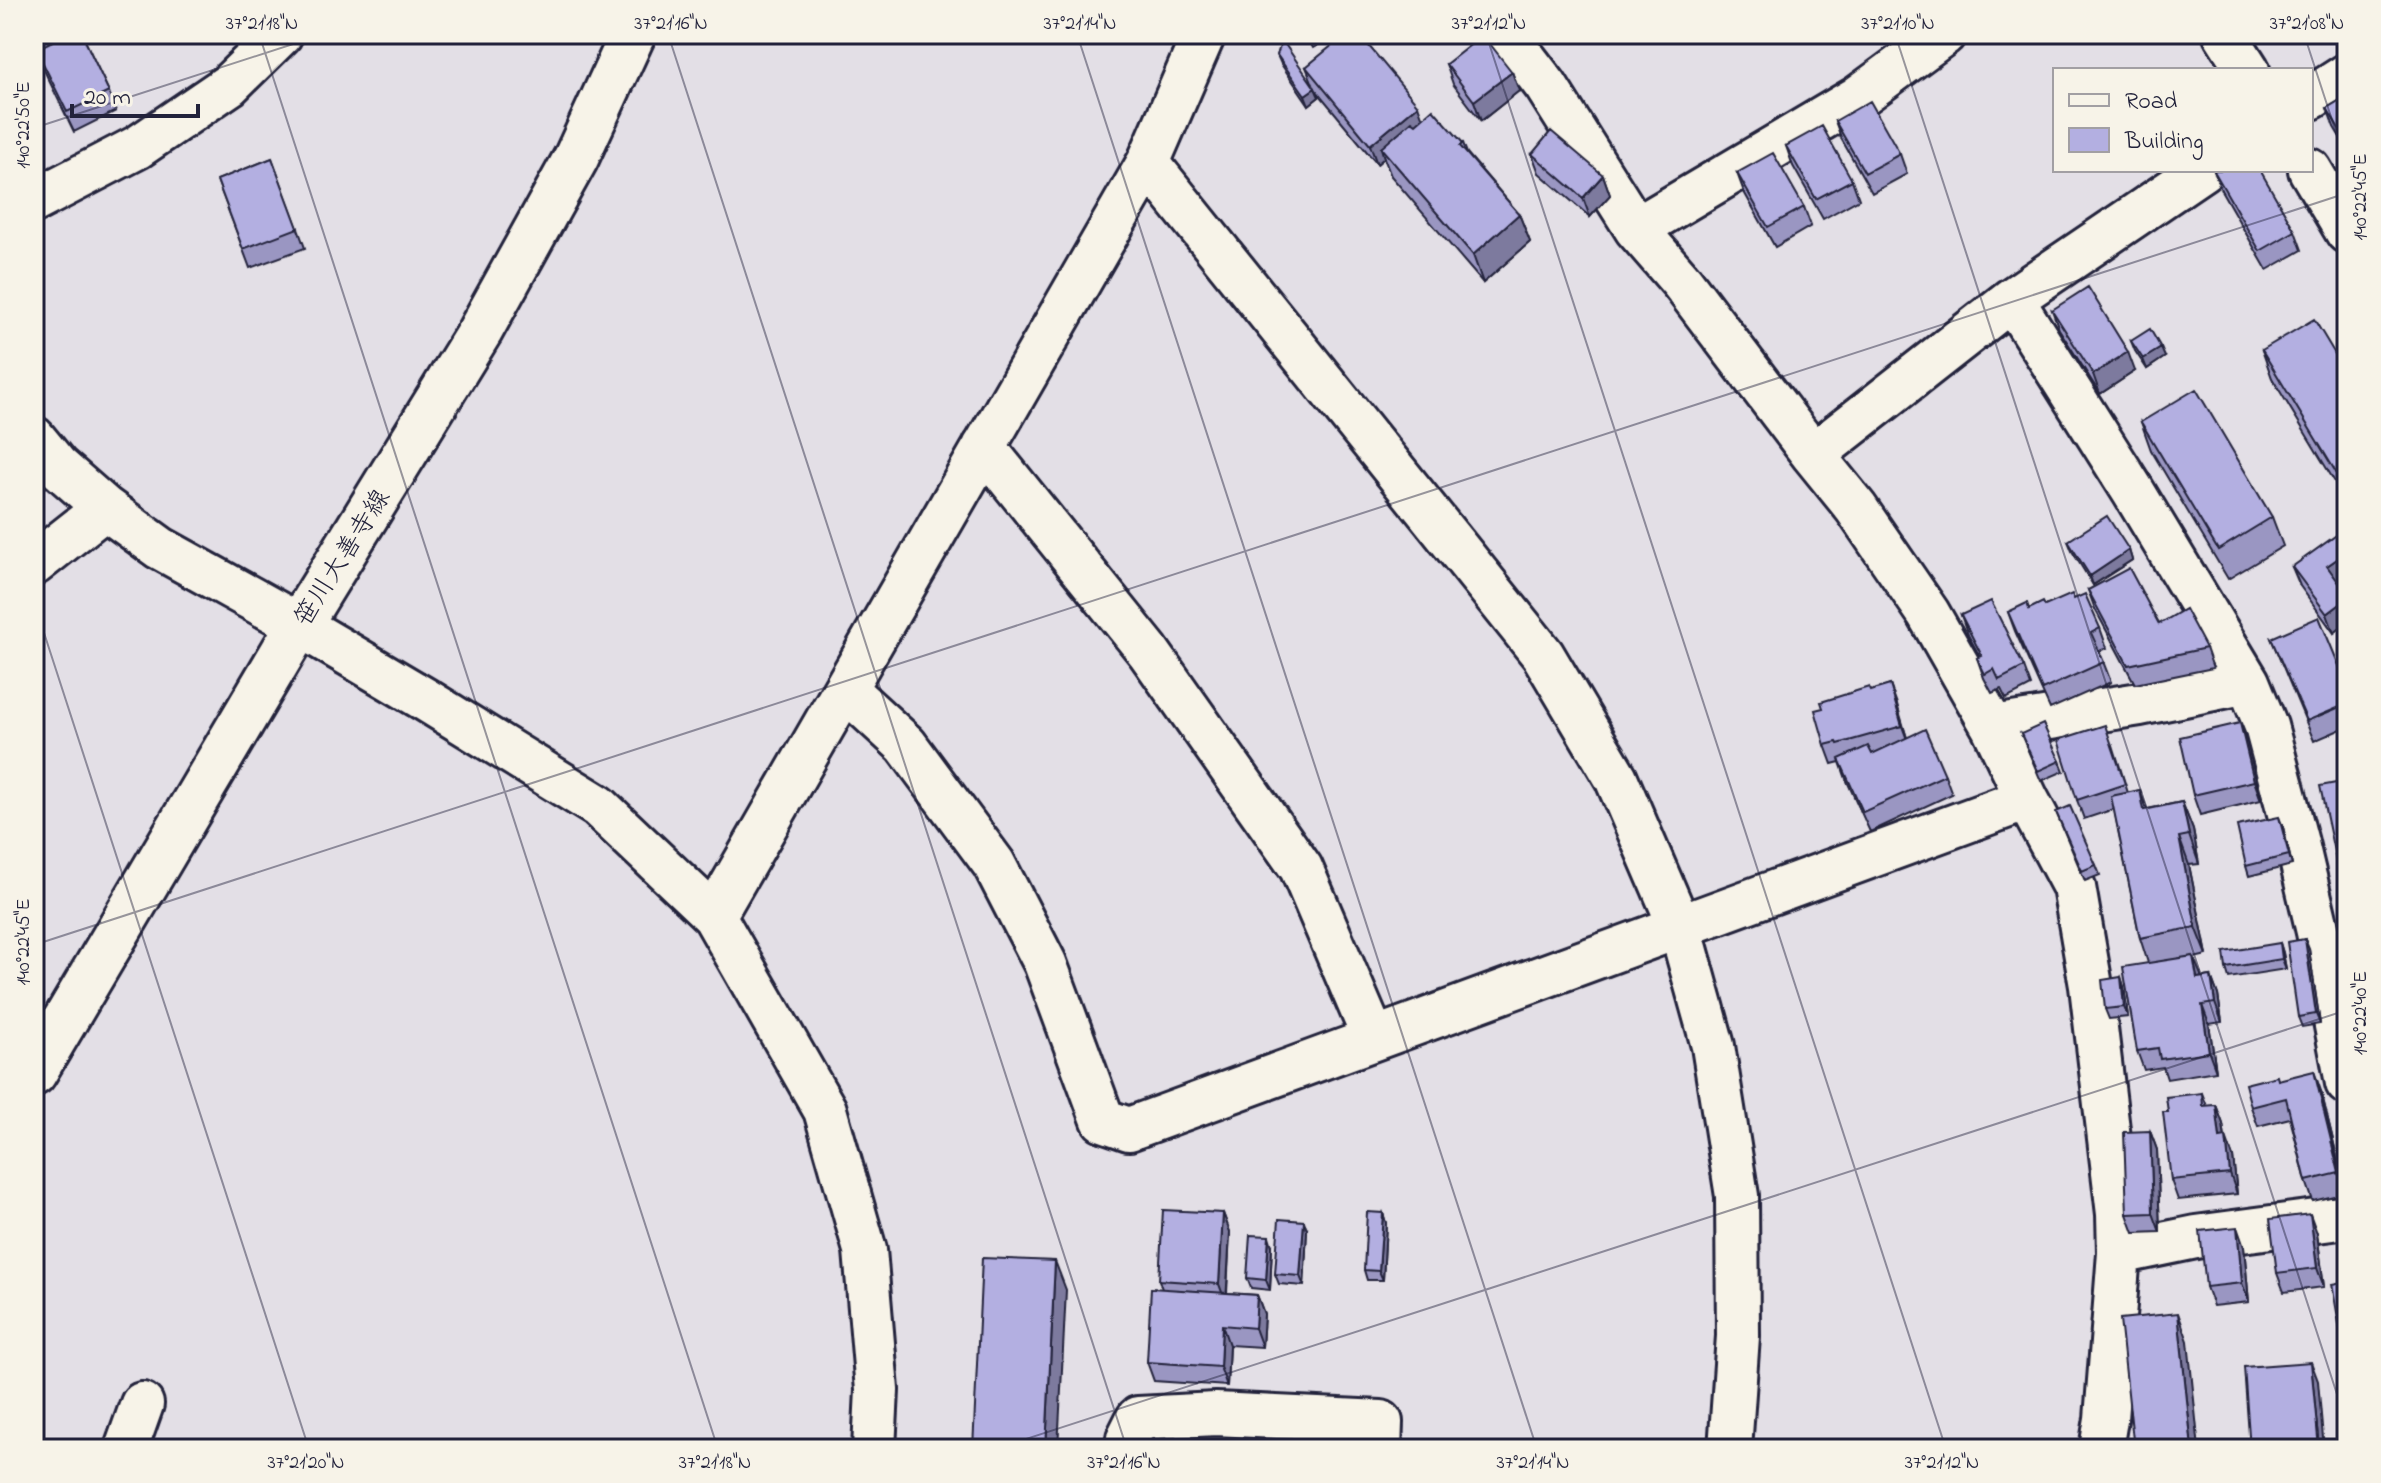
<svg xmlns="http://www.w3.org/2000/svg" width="2381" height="1483" viewBox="0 0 2381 1483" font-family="'Indie Flower','Klee One',sans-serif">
  <rect width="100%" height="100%" fill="#e3dfe6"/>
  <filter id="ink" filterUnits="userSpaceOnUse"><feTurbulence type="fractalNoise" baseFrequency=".0125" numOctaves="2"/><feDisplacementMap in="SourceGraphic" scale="16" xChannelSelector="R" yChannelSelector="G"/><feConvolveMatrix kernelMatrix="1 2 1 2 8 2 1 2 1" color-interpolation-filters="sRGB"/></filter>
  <g filter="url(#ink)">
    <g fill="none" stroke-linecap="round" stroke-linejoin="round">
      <g stroke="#22223b" stroke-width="48">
        <path id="street" d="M1506,34L1546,86L1636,229L1682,282L1813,455L1856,508L1928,613L1993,727
          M2225,34L2248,70
          M2311,98L2347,75
          M1148,163L1204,34
          M2310,170L2347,232
          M34,201L138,147L229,85L281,34
          M1636,229L1857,98L1944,34
          M2012,299L2133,491L2248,682L2266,726L2297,843L2318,932L2347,1083
          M34,438L57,466L105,508L160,548L299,625L426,700L598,806L714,916L825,1110L865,1250L877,1390L874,1449
          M984,447L1148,651L1301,868L1374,1039
          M1813,455L2012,299L2202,170
          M34,564L105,508
          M845,689L906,745L994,864L1045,963L1103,1120L1129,1129L2027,799
          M714,916L1148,163L1543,655L1616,778L1680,927L1713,1046L1737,1196L1738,1336L1730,1449
          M2119,1253L2196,1237L2347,1217
          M126,1449L142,1404
          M1127,1449L1128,1438L1138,1418L1216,1414L1381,1422L1380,1449
          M2101,1449L2106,1419L2119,1253L2118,1214L2091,986L2074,887L2027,799L1993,727L2140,704L2248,682"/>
      </g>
      <g stroke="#22223b" stroke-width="50">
        <path id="secondary" d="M34,1073L299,625L480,331L576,158L633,34"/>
      </g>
      <use href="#street" stroke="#f7f3e8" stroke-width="42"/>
      <use href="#secondary" stroke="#f7f3e8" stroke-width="44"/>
    </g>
    <path fill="#9a96c2" stroke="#22223b" stroke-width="2" d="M34,34H82L109,92L116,111L74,132L43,68L39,56L38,57L34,49Z
      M1305,34H1337L1313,48Z
      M1277,55L1312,82L1306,67L1422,118L1463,143L1467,153L1519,214L1530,242L1483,283L1391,176L1384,158L1377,164L1316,90L1319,97L1309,105L1281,64Z
      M1446,64L1512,72L1519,91L1481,121L1453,84Z
      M2347,96V149L2334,127L2327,108Z
      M1835,121L1900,154L1907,174L1872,193L1842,140Z
      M1786,146L1852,180L1859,199L1823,219L1793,166Z
      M1532,154L1603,175L1610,195L1590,217L1539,173Z
      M272,158L305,248L250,268L217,180Z
      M2214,171L2295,231L2302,250L2267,270L2221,190Z
      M1737,173L1804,207L1811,226L1775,247L1744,192Z
      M2052,310L2135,371L2100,394L2059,329Z
      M2131,341L2165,357L2147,369L2135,351Z
      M2262,350L2347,374V502L2272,378Z
      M2141,422L2272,517L2283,546L2228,579L2151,450Z
      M2068,541L2129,550L2132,560L2093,585L2072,551Z
      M2292,567L2339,582L2347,594V623L2334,633L2300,586Z
      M2088,590L2159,624L2206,648L2213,668L2135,684L2095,609Z
      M2074,599L2100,628L2107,648L2099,651L2111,682L2050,709L2015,631L2008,612L2045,606Z
      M1961,615L2024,667L2031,686L2006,699L2001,689L1992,693L1984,678L1977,658L1980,657L1968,635Z
      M2271,638L2347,685V731L2346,727L2314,741Z
      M1890,685L1907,738L1945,775L1952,794L1870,832L1846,779L1840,762L1832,764L1825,745L1823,708Z
      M2021,734L2060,761L2064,771L2041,781Z
      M2247,743L2261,800L2200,815L2193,795Z
      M2113,745L2128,793L2140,790L2147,809L2182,802L2193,830L2199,864L2189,865L2207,955L2194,958L2201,978L2211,976L2218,995L2222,1022L2209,1024L2216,1071L2167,1079L2163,1067L2144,1070L2137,1051L2148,963L2140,938L2114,809L2084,819L2077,800Z
      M2347,781V894H2346L2339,875Z
      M2056,812L2096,865L2100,875L2085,881Z
      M2283,827L2292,865L2249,876L2246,866Z
      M2280,943L2283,953L2286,969L2229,978L2226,968Z
      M2309,949L2320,1024L2302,1027L2298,1017Z
      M2121,977L2124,987L2128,1017L2109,1019L2105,1009Z
      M2279,1080L2321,1091L2346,1193L2313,1201L2306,1181L2290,1118L2258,1126L2251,1107Z
      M2202,1093L2207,1106L2216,1105L2223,1124L2225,1137L2233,1157L2237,1194L2178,1200L2171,1180L2168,1112Z
      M2150,1131L2157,1150L2160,1232L2134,1233L2127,1214Z
      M1223,1213L1230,1232L1227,1293L1257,1295L1264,1314L1262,1347L1229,1345L1227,1386L1154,1381L1147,1362L1162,1289L1159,1280Z
      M1383,1213L1386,1223L1383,1280H1367L1364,1270Z
      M1307,1230L1304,1286L1279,1284L1275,1274Z
      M2317,1233L2324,1287L2284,1292L2277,1273Z
      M1272,1246L1270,1290L1251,1288L1247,1278Z
      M2244,1247L2249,1302L2213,1306L2206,1287Z
      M2347,1281V1351H2346L2342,1341Z"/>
    <path fill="#7d7a9e" stroke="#22223b" stroke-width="2" d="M1512,72L1519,91L1481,121L1474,101Z
      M1315,88L1319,97L1309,105L1305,95Z
      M1418,105L1425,124L1381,148L1384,158L1377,164L1370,145Z
      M1603,175L1610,195L1590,217L1583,198Z
      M1519,214L1530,242L1483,283L1473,255Z
      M2161,348L2165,357L2147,369L2143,359Z
      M2128,352L2135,371L2100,394L2093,374Z
      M2129,550L2132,560L2093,585L2090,576Z
      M2347,552V576L2334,585L2327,566Z
      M2347,599V623L2334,633L2327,614Z
      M1890,685L1897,704L1909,745L1902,726Z
      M2240,723L2247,743L2261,800L2254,781Z
      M2182,802L2193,830L2199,864L2189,835Z
      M2279,817L2283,827L2292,865L2289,855Z
      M2179,837L2189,865L2207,955L2196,927Z
      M2305,939L2309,949L2320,1024L2316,1014Z
      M2280,943L2283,953L2286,969L2282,959Z
      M2193,956L2201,975L2204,998L2197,978Z
      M2211,976L2218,995L2222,1022L2215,1003Z
      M2121,977L2124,987L2128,1017L2124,1007Z
      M2202,1005L2209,1024L2216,1071L2209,1052Z
      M2314,1071L2321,1091L2346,1193L2339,1173Z
      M2216,1105L2223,1124L2227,1157L2220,1138Z
      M2150,1131L2157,1150L2160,1232L2153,1213Z
      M2226,1137L2233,1157L2237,1194L2230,1174Z
      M1223,1213L1230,1232L1226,1303L1219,1284Z
      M1383,1213L1386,1223L1383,1280L1379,1271Z
      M2310,1214L2317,1233L2324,1287L2317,1268Z
      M1304,1221L1307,1230L1304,1286L1300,1276Z
      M2237,1227L2244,1247L2249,1302L2242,1283Z
      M1269,1236L1272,1246L1270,1290L1266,1280Z
      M1055,1261L1066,1290L1058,1449H1046Z
      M1257,1295L1264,1314L1262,1347L1255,1328Z
      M2178,1313L2188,1341L2199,1449H2192Z
      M1222,1325L1229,1345L1227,1386L1220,1367Z
      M2311,1362L2318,1381L2324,1449H2319Z"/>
    <path fill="#b3afe1" stroke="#22223b" stroke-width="2" d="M67,34H82L109,92L67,112L36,49Z
      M1306,34H1317L1309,38Z
      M1346,34H1359L1418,105L1370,145L1306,67Z
      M1483,35L1512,72L1474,101L1446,64Z
      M1282,40L1315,88L1305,95L1277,55Z
      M2347,96V142L2327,108Z
      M1870,101L1900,154L1865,173L1835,121Z
      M1433,109L1463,143L1460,146L1519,214L1473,255L1381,148L1412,121L1416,124Z
      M1822,126L1852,180L1816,199L1786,146Z
      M1551,131L1603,175L1583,198L1532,154Z
      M1773,153L1804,207L1768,227L1737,173Z
      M272,158L298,228L243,249L217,180Z
      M2215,170H2260L2295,231L2260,251L2214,171Z
      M2088,287L2128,352L2093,374L2052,310Z
      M2314,319L2347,374V469L2337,474L2262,350Z
      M2150,329L2161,348L2143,359L2131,341Z
      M2196,389L2272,517L2218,550L2141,422Z
      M2107,516L2129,550L2090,576L2068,541Z
      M2338,534L2347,546V552L2327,566L2347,594V599L2327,614L2292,567Z
      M2129,568L2159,624L2185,609L2206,648L2128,665L2088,590Z
      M2072,594L2074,599L2085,594L2100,628L2091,633L2104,662L2042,690L2008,612L2027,603L2029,609L2043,602L2045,606Z
      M1991,601L2024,667L1999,680L1994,669L1985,674L1977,658L1982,656L1961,615Z
      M2319,617L2347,685V704L2307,721L2271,638Z
      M1890,685L1902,726L1838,744L1837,742L1825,745L1815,710L1823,708L1821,702L1869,687L1870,691Z
      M2347,716V730L2342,718Z
      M2240,723L2254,781L2193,795L2180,737Z
      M2043,724L2060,761L2038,771L2021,734Z
      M2105,725L2125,784L2077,800L2058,740Z
      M1925,729L1945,775L1863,812L1839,759L1868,746L1872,754Z
      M2347,781V873L2339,875L2320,786Z
      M2140,790L2144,810L2182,802L2189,835L2179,837L2196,927L2140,938L2111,796Z
      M2070,806L2096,865L2082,871L2056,812Z
      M2279,817L2289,855L2246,866L2237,826Z
      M2305,939L2316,1014L2298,1017L2287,942Z
      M2280,943L2282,959L2226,968L2224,952Z
      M2193,956L2197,978L2211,976L2215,1003L2202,1005L2209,1052L2160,1059L2158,1048L2137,1051L2123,967Z
      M2121,977L2124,1007L2105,1009L2102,980Z
      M2314,1071L2339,1173L2306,1181L2286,1098L2251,1107L2245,1084L2277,1076L2278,1080Z
      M2202,1093L2203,1106L2216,1105L2220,1138L2226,1137L2230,1174L2171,1180L2163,1112H2168L2166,1097Z
      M2150,1131L2153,1213L2127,1214L2124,1132Z
      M1163,1210L1223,1213L1219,1284L1159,1280Z
      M1367,1212L1383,1213L1379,1271L1364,1270Z
      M2310,1214L2317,1268L2277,1273L2270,1219Z
      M1279,1219L1304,1221L1300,1276L1275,1274Z
      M2237,1227L2242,1283L2206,1287L2200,1231Z
      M1250,1235L1269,1236L1266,1280L1247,1278Z
      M982,1258L1055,1261L1046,1449H973Z
      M2347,1281V1340L2342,1341L2332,1284Z
      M1151,1288L1257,1295L1255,1328L1222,1325L1220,1367L1147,1362Z
      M2178,1313L2192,1449H2134L2120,1319Z
      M2311,1362L2319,1449H2250L2244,1367Z"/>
  </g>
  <path fill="none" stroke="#22223b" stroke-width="2" stroke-opacity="0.45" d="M259,34L718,1449M668,34L1127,1449M1077,34L1537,1449M1486,34L1946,1449M1895,34L2347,1425M2304,34L2347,166M34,128L324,34M34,602L309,1449M34,945L2347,193M995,1449L2347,1010"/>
  <g text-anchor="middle" stroke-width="8" stroke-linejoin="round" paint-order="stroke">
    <g font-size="26" fill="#22223b" stroke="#f7f3e8">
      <text transform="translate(341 557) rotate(-58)" y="9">笹川大善寺線</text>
    </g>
  </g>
  <rect width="2381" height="1483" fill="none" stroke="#f7f3e8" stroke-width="88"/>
  <rect x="2053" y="68" width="260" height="104" fill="#f7f3e8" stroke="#a29fa3" stroke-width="2"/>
  <rect x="2069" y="94" width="40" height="12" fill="#f7f3e8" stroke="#a29fa3" stroke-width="2"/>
  <text x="2125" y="108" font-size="24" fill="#22223b">Road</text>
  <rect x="2069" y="128" width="40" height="24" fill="#b3afe1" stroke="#a29fa3" stroke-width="2"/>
  <text x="2125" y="148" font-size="24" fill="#22223b">Building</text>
  <path d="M72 104v12h126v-12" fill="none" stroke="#22223b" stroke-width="4"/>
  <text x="84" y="104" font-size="24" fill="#22223b" stroke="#f7f3e8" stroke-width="6" paint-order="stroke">20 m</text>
  <rect x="44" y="44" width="2293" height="1395" fill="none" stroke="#22223b" stroke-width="3"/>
  <g font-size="20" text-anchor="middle" fill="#22223b">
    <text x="262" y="29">37°21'18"N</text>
    <text x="671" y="29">37°21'16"N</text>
    <text x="1080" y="29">37°21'14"N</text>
    <text x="1489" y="29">37°21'12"N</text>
    <text x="1898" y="29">37°21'10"N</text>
    <text x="2307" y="29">37°21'08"N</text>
    <text transform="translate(22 125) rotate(-90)" y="7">140°22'50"E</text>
    <text transform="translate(2359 197) rotate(-90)" y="7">140°22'45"E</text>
    <text transform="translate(22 942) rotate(-90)" y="7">140°22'45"E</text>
    <text transform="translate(2359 1013) rotate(-90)" y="7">140°22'40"E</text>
    <text x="306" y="1468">37°21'20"N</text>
    <text x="715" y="1468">37°21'18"N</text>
    <text x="1124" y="1468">37°21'16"N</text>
    <text x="1533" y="1468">37°21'14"N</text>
    <text x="1942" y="1468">37°21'12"N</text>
  </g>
</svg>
